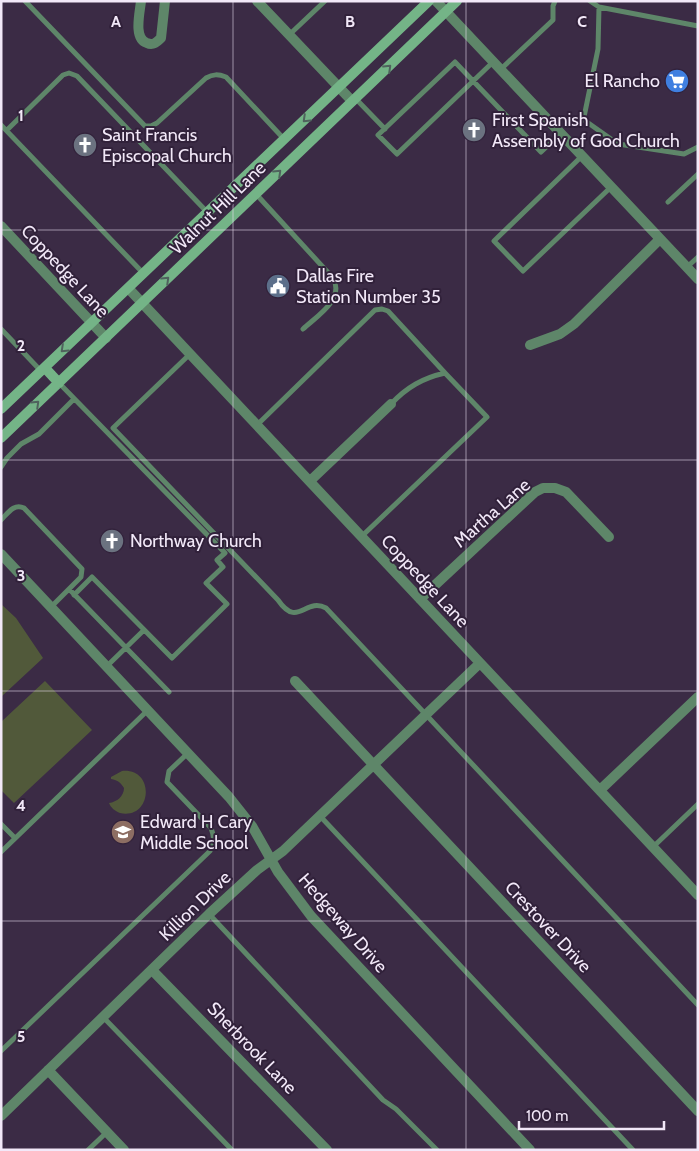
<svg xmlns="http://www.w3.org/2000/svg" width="699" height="1151" viewBox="0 0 699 1151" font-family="Cabin,sans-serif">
  <rect width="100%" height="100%" fill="#3b2b45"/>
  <path fill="#51593a" d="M1,604L16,618L43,658L1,697Z
    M45,681L92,730L14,803L1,790V722Z
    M122,771C156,768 152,820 120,813C115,811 111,808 109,803C117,802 124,796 124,788C121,783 118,780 111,779V777Z"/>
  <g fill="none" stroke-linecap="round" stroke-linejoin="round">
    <path stroke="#5e8669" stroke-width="5" d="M25,1L145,126H151L157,123L206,78C213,74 218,74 226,77L284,139
      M590,1L599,7L698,26
      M599,7L598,49L584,117V120L618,144L684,154L698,147
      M289,35L325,1
      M493,62L397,154L378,135L455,62L541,152L561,133
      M501,69L553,20V6L555,1
      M356,99L385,129
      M1,125L144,274
      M7,130L63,75L69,73L77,76L208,213
      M582,156L494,241L523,271L611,187
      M256,194L333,278C345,299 317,316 303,329
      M668,202L698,174
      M687,267L698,257
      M1,329L41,371
      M190,354L113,428L278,600C298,629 305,597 326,608L698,1005
      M59,383L225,553L217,560L223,567L206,583L227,604L172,658L92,577L74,595
      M257,425L375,310L382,309L388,311L445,373
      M1,467L7,458L21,444L39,434L74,399
      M1,520C8,513 14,503 24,508L82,569L81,577L69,589
      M362,536L487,417L445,373C423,378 407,387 391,404
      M51,607L69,589L169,692
      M107,666L144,630
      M320,816L633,1150
      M1,824L15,838
      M653,847L698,804
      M1,852L148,710
      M209,914L383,1100L396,1109L437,1150
      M103,1017L232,1150
      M1,1051L210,851C214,842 215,838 211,828L167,782L169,771L188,753
      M88,1150L107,1132"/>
    <path stroke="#5e8669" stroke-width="10" d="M141,1C140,12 133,39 147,43C153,46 157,42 161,38L165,1
      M257,1L352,101
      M436,1L698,279
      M1,226L106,338
      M129,289L698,895
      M530,345L560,334L574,324L660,239
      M310,481L391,404
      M1,554L229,797L252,826L278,872L311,916L530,1150
      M420,599L535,492L543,488H555L566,492L609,537
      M295,681L698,1111
      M600,790L698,697
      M152,970L327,1150
      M48,1070L124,1150
      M1,1116L209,914L257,870L283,851L480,663"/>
    <path stroke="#74b487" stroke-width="10" d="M45,368L59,383
      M1,409L429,1
      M1,438L457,1"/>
  </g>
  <defs><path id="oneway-chevron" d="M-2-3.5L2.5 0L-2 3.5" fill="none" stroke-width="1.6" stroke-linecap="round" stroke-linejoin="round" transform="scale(1.25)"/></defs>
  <g stroke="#4f635d">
    <use href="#oneway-chevron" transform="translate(388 68) rotate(-44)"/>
    <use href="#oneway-chevron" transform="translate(306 119) rotate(136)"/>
    <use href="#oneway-chevron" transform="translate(278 173) rotate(-44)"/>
    <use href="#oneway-chevron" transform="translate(166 280) rotate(-44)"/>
    <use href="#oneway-chevron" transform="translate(64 349) rotate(137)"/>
    <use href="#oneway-chevron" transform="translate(36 404) rotate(-44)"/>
  </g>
  <path fill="none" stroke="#f2e8f8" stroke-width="1" stroke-opacity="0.55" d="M233,1V1150M466,1V1150M1,230H698M1,460H698M1,691H698M1,921H698"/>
  <defs>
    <g id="supermarket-disc" transform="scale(1.25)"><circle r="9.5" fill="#3f7fe0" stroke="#31213a"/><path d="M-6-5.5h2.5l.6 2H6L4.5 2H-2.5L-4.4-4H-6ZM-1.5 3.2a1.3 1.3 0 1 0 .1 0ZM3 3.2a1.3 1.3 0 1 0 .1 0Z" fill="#fff"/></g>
    <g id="church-disc" transform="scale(1.25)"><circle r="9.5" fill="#6b7280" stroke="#31213a"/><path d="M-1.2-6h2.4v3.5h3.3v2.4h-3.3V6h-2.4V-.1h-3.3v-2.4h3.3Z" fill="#fff"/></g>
    <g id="civic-disc" transform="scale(1.25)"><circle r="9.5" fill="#5c6f8a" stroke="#31213a"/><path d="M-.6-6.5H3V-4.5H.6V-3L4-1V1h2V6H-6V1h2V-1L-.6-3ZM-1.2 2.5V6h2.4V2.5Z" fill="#fff"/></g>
    <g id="school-disc" transform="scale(1.25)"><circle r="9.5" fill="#8d6e63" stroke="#31213a"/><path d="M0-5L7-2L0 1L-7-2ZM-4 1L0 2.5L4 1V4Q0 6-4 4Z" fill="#fff"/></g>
  </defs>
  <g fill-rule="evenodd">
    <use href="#supermarket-disc" x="677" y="81"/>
    <use href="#church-disc" x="474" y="130"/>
    <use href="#church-disc" x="85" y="145"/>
    <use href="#civic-disc" x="278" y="286"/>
    <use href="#church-disc" x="112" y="541"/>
    <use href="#school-disc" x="123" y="832"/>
  </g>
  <g text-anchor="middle" stroke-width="4" stroke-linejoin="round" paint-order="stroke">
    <g font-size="18" fill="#f2e8f8" stroke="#31213a" text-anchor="start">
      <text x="660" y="87" text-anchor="end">El Rancho</text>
      <text x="492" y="126">First Spanish<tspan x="492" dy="21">Assembly of God Church</tspan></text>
      <text x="102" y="141">Saint Francis<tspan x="102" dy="21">Episcopal Church</tspan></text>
      <text x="296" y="282">Dallas Fire<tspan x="296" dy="21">Station Number 35</tspan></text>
      <text x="130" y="547">Northway Church</text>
      <text x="140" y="828">Edward H Cary<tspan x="140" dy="21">Middle School</tspan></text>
    </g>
    <g font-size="18" fill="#f2e8f8" stroke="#31213a">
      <text transform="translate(218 208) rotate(-44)" y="6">Walnut Hill Lane</text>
      <text transform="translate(65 271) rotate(47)" y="6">Coppedge Lane</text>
      <text transform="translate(492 513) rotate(-41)" y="6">Martha Lane</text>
      <text transform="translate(425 581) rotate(47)" y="6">Coppedge Lane</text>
      <text transform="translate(195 906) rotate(-44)" y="6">Killion Drive</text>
      <text transform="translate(343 923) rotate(49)" y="6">Hedgeway Drive</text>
      <text transform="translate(548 927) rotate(47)" y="6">Crestover Drive</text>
      <text transform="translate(252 1048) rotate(46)" y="6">Sherbrook Lane</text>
    </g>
  </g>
  <g font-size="16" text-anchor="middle" font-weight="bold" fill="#f2e8f8" stroke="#31213a" stroke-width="4" stroke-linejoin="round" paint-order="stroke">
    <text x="116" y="27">A</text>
    <text x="350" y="27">B</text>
    <text x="582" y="27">C</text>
    <text x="21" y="121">1</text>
    <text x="21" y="351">2</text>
    <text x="21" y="581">3</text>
    <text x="21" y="811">4</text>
    <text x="21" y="1042">5</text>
  </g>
  <rect width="699" height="1151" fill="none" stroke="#f2e8f8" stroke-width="5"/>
  <path d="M519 1121v8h145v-8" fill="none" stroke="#f2e8f8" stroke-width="2.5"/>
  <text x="526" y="1121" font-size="15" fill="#f2e8f8" stroke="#31213a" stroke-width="4" paint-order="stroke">100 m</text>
</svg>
